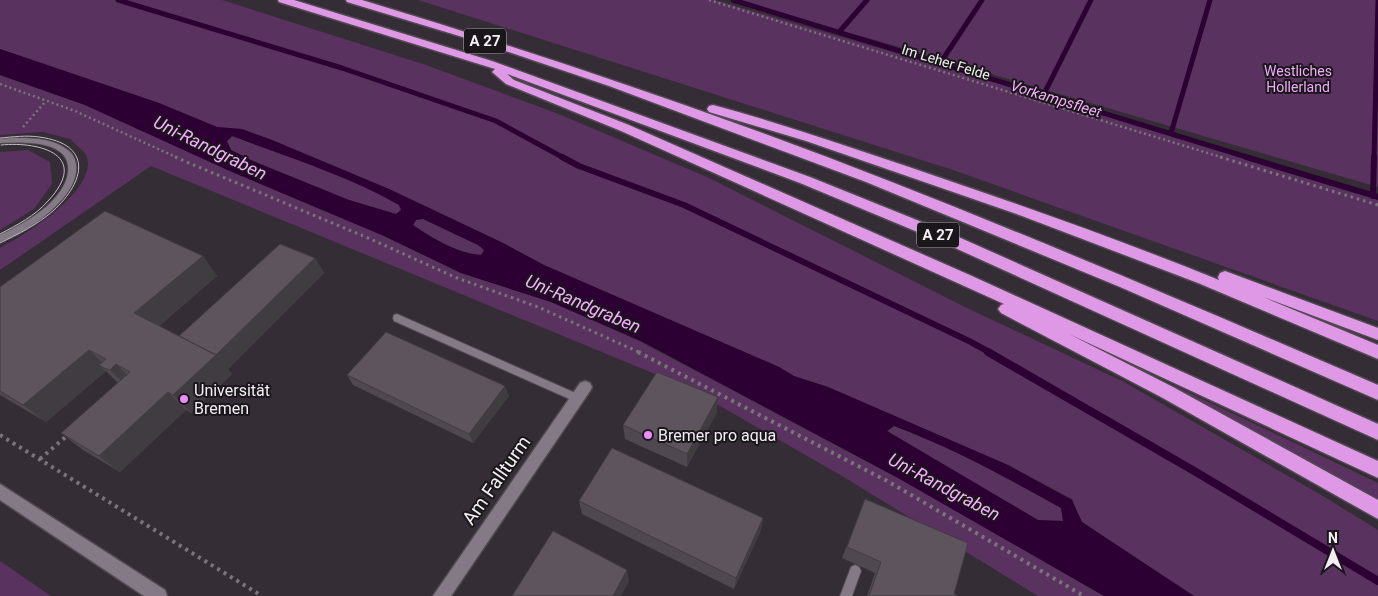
<svg xmlns="http://www.w3.org/2000/svg" width="1378" height="596" viewBox="0 0 1378 596" font-family="Roboto,sans-serif">
  <rect width="100%" height="100%" fill="#352d36"/>
  <path fill="#5a325f" d="M0,0H222L426,65L561,115L707,177L969,309L1122,381L1323,496L1378,530V596H1194L1081,522L1072,499L1008,465L828,387L794,376L779,367L544,265L501,242L389,189L272,140L242,129L217,127L159,103L0,49Z
    M418,0H715L1378,195V321L953,170Z
    M731,0H1378V187L875,40Z
    M0,75L85,105L232,172L384,236L461,273L551,302L641,342L898,478L1104,596H1038L842,476L689,388L151,166L0,270V248C26,234 85,198 88,165C88,162 87,158 86,154L70,139L43,132L0,135Z
    M233,136L313,164L368,188L399,205L402,210L396,214L349,200L253,161L231,150L227,141Z
    M28,150L50,162L52,184L34,209L0,230V152Z
    M423,219L478,245L485,250L481,255C456,253 434,239 413,225L416,220Z
    M1169,385H1173L1378,483V504Z
    M894,426C953,448 1007,478 1061,508L1063,521L1038,520L887,431Z
    M0,561L51,596H0Z"/>
  <path fill="#2c0032" fill-rule="evenodd" d="M0,49L159,103L217,127L242,129L272,140L389,189L501,242L544,265L779,367L794,376L828,387L1008,465L1072,500L1082,522L1194,596H1104L898,478L641,341L551,302L461,273L384,236L232,172L85,105L0,75ZM232,136C289,158 346,175 399,205L401,210L396,214L349,200L253,161L231,150L227,141ZM423,219L478,245L484,250L481,255C457,253 433,239 413,225L416,220ZM894,426C953,448 1007,478 1061,508L1063,521L1038,520L887,431Z"/>
  <g fill="none" stroke-linecap="round" stroke-linejoin="round">
    <path stroke="#2c0032" stroke-width="5" d="M118,0L342,68L496,121L564,158
      M733,0L1250,158
      M840,31L867,0
      M941,62L982,0
      M1044,94L1091,0
      M1171,133L1210,0
      M1374,158L1378,0"/>
    <path stroke="#2c0032" stroke-width="6" d="M562,157L579,166L684,205L969,341L991,353
      M1246,157L1378,197
      M1373,196L1374,157"/>
    <path stroke="#2c0032" stroke-width="8" d="M988,352L1196,472L1378,581"/>
    <g stroke="#514951" stroke-width="2">
      <path id="service" d="M14,138C32,138 54,138 69,151C75,156 77,164 76,172C73,201 26,233 0,242V235C16,227 32,219 46,207C56,198 67,185 68,172C72,139 21,142 0,143V139Z
        M397,314L580,395L582,398L580,401L577,402L574,401L394,321L393,318L394,315Z
        M855,565L859,567L861,571L852,596H840L851,567Z"/>
    </g>
    <g stroke="#514951" stroke-width="3">
      <path id="minor" d="M585,381L590,383L592,387L590,391L451,596H433L580,383Z
        M0,484L165,590L167,596H144L0,500Z"/>
    </g>
    <g stroke="#514951" stroke-width="3">
      <path id="motorway" d="M278,0H294L492,61L810,177L954,235L1378,424V440L944,243L800,183L507,74L514,80L629,125L972,276L1378,461V478L1069,334L1173,387L1378,500V519L1161,397L1001,313L998,309L1001,305L1004,304L621,131L506,84L492,72L495,69L279,2Z
        M346,0H362C491,39 619,81 746,127C960,205 1169,295 1378,385V400L1120,287L866,182L609,86L479,42L347,2Z
        M713,105C780,123 846,146 912,168C1015,203 1118,239 1219,280L1218,277L1220,273L1225,271L1378,328V340L1263,297L1378,345V359L1198,283L1022,216L806,141L709,112L707,109L709,106Z"/>
    </g>
    <path stroke="#7b747b" stroke-width="2.5" stroke-dasharray="2 3" stroke-linecap="butt" d="M709,0L1224,158
      M0,84L75,111L178,158
      M23,127L46,101"/>
    <path stroke="#7b747b" stroke-width="3" stroke-dasharray="2.5 4" stroke-linecap="butt" d="M175,157L368,238L457,278L538,307L641,353
      M1220,157L1378,205"/>
    <path stroke="#7b747b" stroke-width="4" stroke-dasharray="3 4.5" stroke-linecap="butt" d="M638,352L889,482L1084,596
      M0,435L262,596
      M40,459L69,434"/>
    <use href="#service" fill="#847a85" fill-rule="evenodd"/>
    <use href="#minor" fill="#847a85" fill-rule="evenodd"/>
    <use href="#motorway" fill="#de98e6" fill-rule="evenodd"/>
    <path stroke="#c4bdc4" stroke-width="1" d="M0,138C13,137 26,135 39,137C93,144 86,181 53,211C37,225 18,234 0,243
      M0,234C17,225 35,216 48,201C90,156 42,141 1,145"/>
  </g>
  <path fill="#504851" d="M203,256L217,276L159,326L179,336L315,258L324,273L228,369L232,374L191,413L186,410L120,472L83,450L61,433L118,383L106,371L46,422L0,395V287Z
    M347,375L509,396L473,443L353,385Z
    M717,412L687,467L625,439L623,425Z
    M865,499L954,594L958,596H867L875,573L842,558Z
    M579,501L763,518L761,530L734,589L582,514Z"/>
  <path fill="#413b42" d="M203,256L217,276L151,332L134,313Z
    M315,258L324,273L228,369L232,374L191,413L173,395L214,356Z
    M89,350L109,369L99,365L106,371L46,422L23,405Z
    M116,364L135,383L129,389L110,370Z
    M505,386L509,396L473,443L469,434Z
    M168,392L186,410L120,472L99,456Z
    M718,397L717,412L687,467V454Z
    M763,518L761,530L734,589L736,578Z
    M627,570L629,581L621,596H613Z"/>
  <path fill="#5d545e" stroke="#413b42" d="M105,211L203,256L134,313L216,355L173,395L168,392L99,456L61,433L130,372L116,364L110,370L104,368L99,365L106,359L89,350L23,405L0,391V287Z
    M280,244L315,258L216,355L179,336Z
    M386,332L505,386L469,434L347,375Z
    M657,372L718,397L687,454L623,425Z
    M612,448L763,518L736,578L579,501Z
    M865,499L968,543L954,594L958,596H869L881,562L847,547Z
    M553,531L627,570L613,596H512Z"/>
  <g fill="#ed8cf9" stroke="#1a171b" stroke-width="2">
    <circle cx="184" cy="399" r="5"/>
    <circle cx="648" cy="435" r="5"/>
  </g>
  <g text-anchor="middle" stroke-width="4" stroke-linejoin="round" paint-order="stroke">
    <g font-size="14" fill="#f4eef4" stroke="#1a171b">
      <text transform="translate(946 62) rotate(17)" y="5">Im Leher Felde</text>
    </g>
    <g font-size="14" fill="#f2aafa" stroke="#1a171b">
      <text x="1298" y="76">Westliches<tspan x="1298" dy="16">Hollerland</tspan></text>
    </g>
    <g fill="#1a171b" stroke="#b3aeb3" stroke-width="1">
      <rect x="464" y="28.5" width="42" height="25" rx="4"/>
      <rect x="917" y="222.5" width="42" height="25" rx="4"/>
    </g>
    <g font-size="15" font-weight="bold" fill="#f4eef4">
      <text x="485" y="46">A 27</text>
      <text x="938" y="240">A 27</text>
    </g>
    <g font-size="15" font-style="italic" fill="#f6adfe" stroke="#1a171b">
      <text transform="translate(1056 99) rotate(17)" y="5">Vorkampsfleet</text>
    </g>
    <g font-size="16" fill="#f4eef4" stroke="#1a171b" text-anchor="start">
      <text x="194" y="396">Universität<tspan x="194" dy="18">Bremen</tspan></text>
      <text x="658" y="441">Bremer pro aqua</text>
    </g>
    <g font-size="18" font-style="italic" fill="#f6adfe" stroke="#1a171b">
      <text transform="translate(210 148) rotate(26)" y="6">Uni-Randgraben</text>
      <text transform="translate(583 304) rotate(23)" y="6">Uni-Randgraben</text>
      <text transform="translate(944 487) rotate(28)" y="6">Uni-Randgraben</text>
    </g>
    <g font-size="19" fill="#f4eef4" stroke="#1a171b">
      <text transform="translate(496 480) rotate(-55)" y="7">Am Fallturm</text>
    </g>
  </g>
  <g transform="translate(1333 551)" stroke="#1a171b" stroke-width="4" paint-order="stroke">
  <path d="M0-4L9 19L0 12L-9 19Z" fill="#f4eef4"/>
  <text y="-8" font-size="14" font-weight="bold" text-anchor="middle" fill="#f4eef4">N</text>
  </g>
</svg>
